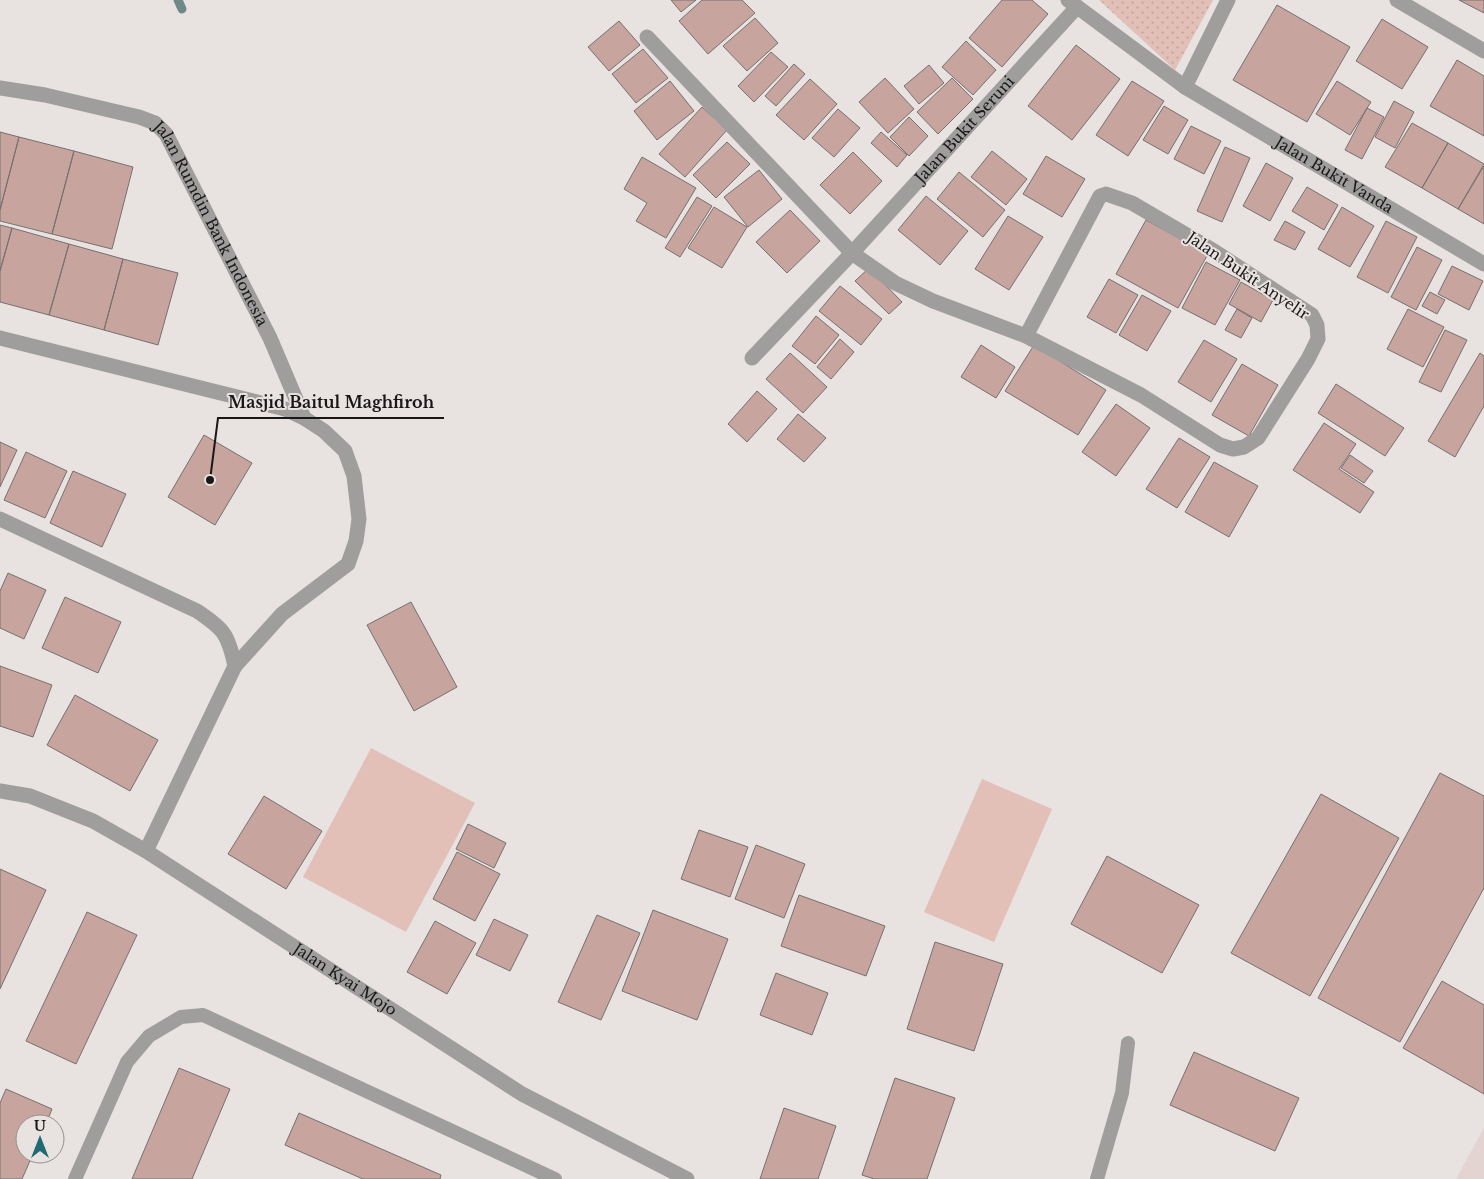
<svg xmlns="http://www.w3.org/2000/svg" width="1484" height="1179" viewBox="0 0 1484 1179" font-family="'Libre Baskerville',serif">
  <defs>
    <pattern id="park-dots" width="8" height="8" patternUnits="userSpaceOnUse" patternTransform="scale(1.25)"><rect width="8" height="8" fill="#e2c0b8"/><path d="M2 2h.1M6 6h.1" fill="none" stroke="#c1a49d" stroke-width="1.8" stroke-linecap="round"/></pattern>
  </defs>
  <rect width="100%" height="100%" fill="#e8e2e0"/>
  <path fill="#e3d4d1" d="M1484,1128V1179H1456Z"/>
  <path fill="url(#park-dots)" d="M1099,0H1213L1175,70Z"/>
  <path fill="#e2c0b8" d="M371,748L475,803L406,932L303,877Z
    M982,779L1052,809L994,942L924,912Z"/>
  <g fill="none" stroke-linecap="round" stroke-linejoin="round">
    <path stroke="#6f898b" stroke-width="9" d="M178,0L182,9"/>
  </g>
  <path fill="#c7a59e" stroke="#76706f" d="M671,0H696L681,12Z
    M702,0H742L755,13L708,54L679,21Z
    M1002,0H1032L1048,14L1002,67L969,38Z
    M1459,0H1484V13Z
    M1277,5L1350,47L1307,122L1233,80Z
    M755,18L778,43L747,71L723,46Z
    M1382,19L1428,47L1402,89L1356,61Z
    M619,21L640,45L609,71L588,47Z
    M966,41L996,70L973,95L942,67Z
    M1076,45L1120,79L1072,140L1028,106Z
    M643,49L668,78L636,103L612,74Z
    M771,52L788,67L754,102L738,86Z
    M1457,60L1484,76V136L1430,106Z
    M794,64L805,74L776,106L765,96Z
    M929,65L944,83L919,104L904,86Z
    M885,78L914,109L888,133L859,102Z
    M952,78L973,99L938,134L917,112Z
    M810,79L837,104L804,140L776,115Z
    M670,81L694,111L657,140L634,111Z
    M1132,81L1164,101L1128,156L1096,135Z
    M1337,81L1371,102L1350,135L1316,114Z
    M1394,101L1414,112L1395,148L1375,137Z
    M1164,106L1188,120L1168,154L1143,140Z
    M702,107L727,130L685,177L659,154Z
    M1367,108L1384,117L1362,159L1345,150Z
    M838,109L860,128L834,157L812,138Z
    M909,117L928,136L909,156L890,137Z
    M1412,123L1448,143L1422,188L1385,167Z
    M1191,126L1221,141L1204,174L1174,159Z
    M0,132L19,137L0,210Z
    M881,132L907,155L897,167L871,143Z
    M19,137L74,151L52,234L0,221V210Z
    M727,142L750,164L716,198L693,175Z
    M1448,143L1484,164L1458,209L1422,188Z
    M1225,147L1250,158L1222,222L1197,211Z
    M74,151L133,167L112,249L52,234Z
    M992,151L1027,179L1006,205L971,177Z
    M853,152L882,181L850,214L820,185Z
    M1046,156L1085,179L1062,217L1023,194Z
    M642,157L696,188L666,238L636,221L647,203L624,189Z
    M1266,163L1293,178L1270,221L1243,206Z
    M1484,166V224L1458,209Z
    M759,170L782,199L748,227L724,197Z
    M959,172L1005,210L983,237L937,199Z
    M1307,187L1338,205L1324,230L1292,211Z
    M926,196L968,231L940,265L898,230Z
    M697,197L712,206L680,257L665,248Z
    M714,207L747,227L722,268L688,248Z
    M1342,207L1374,226L1350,267L1318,249Z
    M790,210L820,241L787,273L756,242Z
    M1008,216L1043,237L1009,290L975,269Z
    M1146,220L1208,254L1178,308L1116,274Z
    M1285,221L1305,232L1295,250L1274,240Z
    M1386,221L1417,237L1388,293L1357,277Z
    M0,225L12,228L0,271Z
    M12,228L69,244L49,315L0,302V271Z
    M69,244L123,259L104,330L49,315Z
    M1417,247L1442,260L1416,310L1391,297Z
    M123,259L178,273L158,345L104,330Z
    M1206,262L1240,280L1215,325L1182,308Z
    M1452,266L1483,281L1469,310L1438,294Z
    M869,268L902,302L889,314L855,281Z
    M1109,279L1138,295L1116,333L1087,317Z
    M1241,282L1273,300L1261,322L1229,304Z
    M840,286L882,319L861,345L819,311Z
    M1430,292L1445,300L1437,314L1422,306Z
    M1142,295L1171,311L1147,351L1119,335Z
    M1237,309L1252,318L1241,338L1225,330Z
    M1408,309L1444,327L1423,367L1387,349Z
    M816,316L839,335L815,364L792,346Z
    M1445,330L1467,340L1441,392L1419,382Z
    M840,339L854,352L831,379L817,367Z
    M1204,340L1237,359L1211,402L1178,382Z
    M981,345L1015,367L996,398L961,377Z
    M1034,345L1106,390L1078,435L1005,391Z
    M790,353L827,387L803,413L766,379Z
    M1480,353L1484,356V406L1455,457L1428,441Z
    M1242,364L1278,385L1249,436L1212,415Z
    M1336,384L1404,428L1385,456L1318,413Z
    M757,391L777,409L747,442L728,424Z
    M1116,404L1150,428L1116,476L1082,452Z
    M798,414L826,438L804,462L777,439Z
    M1324,423L1356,444L1339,469L1374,492L1360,513L1293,470Z
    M204,435L252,463L215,525L168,497Z
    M1179,438L1210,457L1177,508L1146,489Z
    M0,442L17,450L0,487Z
    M26,452L67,471L45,518L4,500Z
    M1350,455L1373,471L1364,483L1341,468Z
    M1214,462L1258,486L1229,537L1185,512Z
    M73,471L126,494L102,547L50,523Z
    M8,573L46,590L24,639L0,628V591Z
    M65,597L121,622L98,673L42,648Z
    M411,602L457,687L414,711L367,625Z
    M0,666L52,685L33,737L0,726Z
    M75,695L158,740L130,791L47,745Z
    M1440,773L1484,796V888L1400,1042L1318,998Z
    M1321,794L1399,838L1310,996L1231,953Z
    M264,796L322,831L286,889L228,854Z
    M468,824L506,843L494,868L456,849Z
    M699,830L748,847L730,897L681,879Z
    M756,845L805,864L784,918L735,899Z
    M457,852L500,874L475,921L433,899Z
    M1107,856L1199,905L1162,973L1071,924Z
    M0,869L46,890L0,989Z
    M799,895L885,926L866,976L781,946Z
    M653,910L728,939L697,1020L622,991Z
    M87,912L137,935L76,1064L26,1041Z
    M597,915L640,933L601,1020L558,1002Z
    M494,919L528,935L510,971L476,955Z
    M435,921L476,943L447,994L407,972Z
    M935,942L1003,964L974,1051L907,1029Z
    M776,973L828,993L812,1035L760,1015Z
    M1442,981L1484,1005V1094L1403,1048Z
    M1194,1052L1299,1098L1275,1151L1170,1105Z
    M179,1068L230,1089L192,1179H132Z
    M895,1078L955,1098L927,1179H874L862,1175Z
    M6,1089L52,1109L46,1124H25V1154H33L22,1179H0V1103Z
    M784,1108L836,1126L818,1179H760Z
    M299,1113L441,1175L440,1179H363L285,1145Z"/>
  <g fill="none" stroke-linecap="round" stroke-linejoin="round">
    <path stroke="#a09e9d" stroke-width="14" d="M75,1179L127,1062L149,1036L181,1017L203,1015L555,1179
      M1097,1179L1122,1093L1128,1043"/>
    <g stroke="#a09e9d" stroke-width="15">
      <path id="s1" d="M1068,0L1185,87L1484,264"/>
      <path d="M1397,0L1484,51"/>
      <path id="s2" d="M647,37L852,253L1077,7"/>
      <path d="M1185,87L1228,0"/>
      <path id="s3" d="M0,88L45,95L139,117L155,123L166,134L270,338L304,418"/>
      <path d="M0,338L285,409L304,418L324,431L345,451L354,476L359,519L356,541L348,564L282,614L235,666"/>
      <path d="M752,358L852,253L895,283L933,301L1026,336L1141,395L1220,445L1233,449L1244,447L1258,438L1308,359L1318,339L1317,325L1312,315L1214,251L1132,203L1106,194L1100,196L1026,336"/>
      <path d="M0,519L197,611C224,629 228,634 235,666L146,851"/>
      <path id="s4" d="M0,791L30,796L93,821L146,851L522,1094L687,1179"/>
    </g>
  </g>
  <g text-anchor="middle" stroke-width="4" stroke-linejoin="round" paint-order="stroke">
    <g font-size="15" fill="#191717" stroke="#e8e2e0">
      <text dy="5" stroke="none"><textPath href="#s2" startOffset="465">Jalan Bukit Seruni</textPath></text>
      <text dy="5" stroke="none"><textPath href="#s1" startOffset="319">Jalan Bukit Vanda</textPath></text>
      <text dy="5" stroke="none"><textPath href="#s3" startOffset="275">Jalan Rumdin Bank Indonesia</textPath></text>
      <text transform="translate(1248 276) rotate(34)" y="5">Jalan Bukit Anyelir</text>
      <text dy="5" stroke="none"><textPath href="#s4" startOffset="396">Jalan Kyai Mojo</textPath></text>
    </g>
  </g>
  <path fill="none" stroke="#191717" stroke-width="2" d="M210 480L218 418H444"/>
  <circle fill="#191717" stroke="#e8e2e0" stroke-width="2" cx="210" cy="480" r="5"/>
  <g font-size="16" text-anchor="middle" font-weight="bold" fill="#191717" stroke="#e8e2e0" stroke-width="4" stroke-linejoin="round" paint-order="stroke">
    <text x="331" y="408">Masjid Baitul Maghfiroh</text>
  </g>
  <g transform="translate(40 1139)"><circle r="24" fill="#e8e2e0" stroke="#959190"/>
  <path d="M0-4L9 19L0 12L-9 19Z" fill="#1f6b71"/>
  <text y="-8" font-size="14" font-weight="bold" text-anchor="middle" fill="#191717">U</text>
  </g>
</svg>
